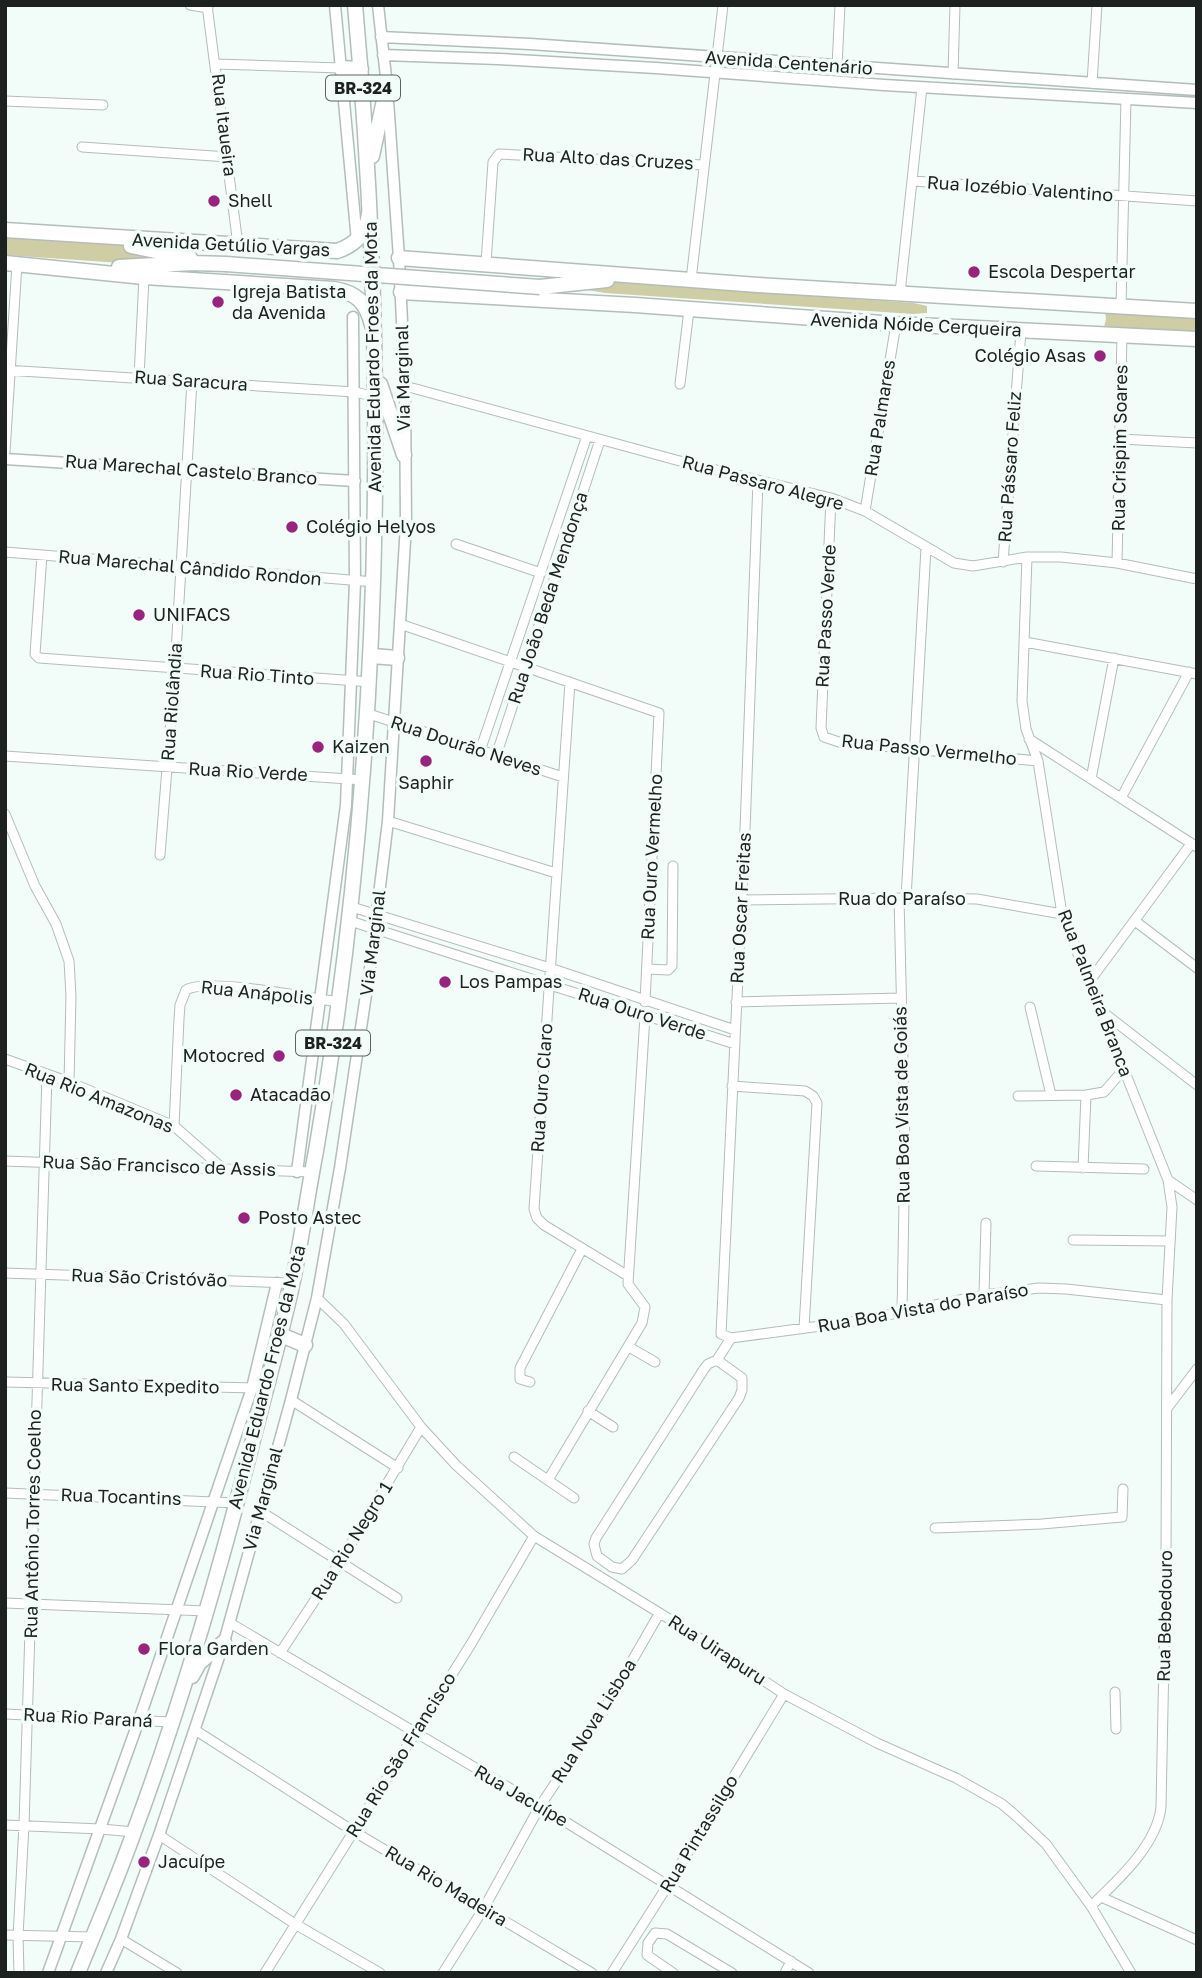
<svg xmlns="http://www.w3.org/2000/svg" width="1202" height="1978" viewBox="0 0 1202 1978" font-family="'Golos Text',sans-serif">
  <rect width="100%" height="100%" fill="#f2fdf9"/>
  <path fill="#cecda4" d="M5,237L130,245L161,258L121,263L5,255Z
    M608,282L914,303L927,306V313L913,314L605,293L564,286Z
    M1105,312L1197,318V333L1104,327L1106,319Z"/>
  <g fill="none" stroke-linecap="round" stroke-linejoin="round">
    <g stroke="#b3bdba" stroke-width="11">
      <path id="minor" d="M190,5L208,8
        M207,5L238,245
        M216,64L341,68
        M837,66L840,5
        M953,74L955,5
        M1092,83L1097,5
        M5,101L103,105
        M82,147L228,157
        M913,181L1197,201
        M486,263L493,162L499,154L703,165
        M691,280L723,5
        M900,293L922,87
        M1121,306L1126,99
        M5,370L355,392L376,397
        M139,377L144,277
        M680,384L689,310
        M405,386L676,460L831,498L865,511L954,563L973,566L1027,557H1061L1117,563L1197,579
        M1120,439L1197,443
        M5,452L17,264
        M758,481L745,830L721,1334L731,1338L858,1321L984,1295L1039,1288L1066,1289L1167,1300
        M831,498L821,728L824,737L839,742L1038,761
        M865,511L896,324
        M456,544L541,573
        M5,552L375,582
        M42,555L35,654L39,658L371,682
        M1027,557L1022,701L1026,729L1038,761L1062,914L1168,1180L1172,1207L1167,1300L1166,1560L1161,1807C1157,1845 1118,1880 1091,1906
        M1003,562L1021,331
        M1117,563L1122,334
        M400,624L659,713L645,1002
        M1025,642L1197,674
        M570,682L534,1209L537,1218L544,1225L628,1276
        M369,714L563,777
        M1029,739L1197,847
        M480,751L587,436
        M5,756L364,780
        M496,756L600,440
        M1091,779L1114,658
        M1121,798L1189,672
        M5,814L35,886L56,924L69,961L71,996L69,1082
        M388,821L556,873
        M160,855L175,669L192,381
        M899,898L905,1146L902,1313
        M906,898L926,548
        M741,900L906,898L977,899L1062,914
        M352,907L550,968L735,1030
        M350,921L735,1044
        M1135,921L1197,968
        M647,969L668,970L672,966L673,866
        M1089,982L1191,844
        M736,1002L901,998
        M1030,1007L1051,1095
        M1104,1013L1197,1085
        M5,1059L69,1082L174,1126L222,1168
        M732,1086L805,1091L813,1096L817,1103L804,1328
        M1018,1096L1086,1095L1104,1092L1124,1069
        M174,1126L179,1019L180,1005L186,990C206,977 311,998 339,1002
        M5,1161L312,1172
        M1036,1166L1144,1169
        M1083,1168L1086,1095
        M1168,1180L1197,1200
        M1073,1240L1170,1241
        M5,1273L292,1283
        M984,1295L986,1223
        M317,1298L344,1324L421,1427L456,1465L534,1536L684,1628L784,1694L877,1743L956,1778L1002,1804L1015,1815L1046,1844L1091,1906L1131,1973
        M629,1347L655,1362
        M717,1360L742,1378V1390L739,1398L632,1560L622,1569L612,1567L597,1556L594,1544L596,1538L704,1369L708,1364Z
        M717,1360L731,1338
        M5,1382L255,1388
        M530,1382L520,1379V1368L582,1249
        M291,1400L398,1468
        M1168,1407L1197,1369
        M588,1411L613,1427
        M514,1457L574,1498
        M548,1480L642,1323L645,1307L628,1284L645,1016
        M5,1493L237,1503
        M260,1511L397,1598
        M935,1528L1042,1524L1122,1517L1123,1489
        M5,1603L206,1611
        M230,1623L540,1806L809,1973
        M280,1653L340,1562L421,1427
        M1115,1692L1116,1729
        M5,1714L171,1722
        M195,1730L353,1831L592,1973
        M5,1825L101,1829L134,1832
        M159,1835L295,1924L380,1973
        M1101,1897L1197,1940
        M5,1935L92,1937
        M121,1939L177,1973
        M19,1973L18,1936L24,1825L47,1075
        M265,1973L471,1644L534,1536
        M443,1973L484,1908L540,1806L601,1715L659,1614
        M612,1973L668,1885L784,1694
        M673,1973L647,1955L648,1943L655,1933L667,1934L732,1973
        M785,1973L791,1961"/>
    </g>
    <g stroke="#b3bdba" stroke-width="13">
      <path id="tertiary" d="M335,5L357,241
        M381,37L530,44L1197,90
        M383,55L499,59L656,68L884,85L1197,103
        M5,459L355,481
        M297,1172L346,805L355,582L353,317
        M48,1973L139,1720L252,1388L277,1283
        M106,1973L121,1939L159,1835L224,1642L291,1400L317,1298L340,1168L370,968L388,821L406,524L405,386L399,258L387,86L378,5"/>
    </g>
    <g stroke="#b3bdba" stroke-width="17">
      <path id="primary" d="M5,230L337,251C356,245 366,233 369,214
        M131,246L190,258
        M399,258L758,285L1197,311
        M5,263L144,277L334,289C357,293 366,302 372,325
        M119,267L193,263L226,264
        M540,287L607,280
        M401,292L635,305L896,324L1197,339"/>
    </g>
    <g stroke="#b3bdba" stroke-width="17">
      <path id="trunk" d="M341,68L361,69
        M372,156L387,86
        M380,384L404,455
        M372,656L397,658
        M281,1335L305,1345
        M192,1676L199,1663L224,1642
        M78,1973C97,1926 117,1880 134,1832C182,1703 220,1570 254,1436C266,1388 280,1339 291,1290C301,1244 307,1197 316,1151C382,770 390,390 355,5"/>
    </g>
    <use href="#minor" stroke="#fff" stroke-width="9"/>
    <use href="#tertiary" stroke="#fff" stroke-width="10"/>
    <use href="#primary" stroke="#fff" stroke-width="14"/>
    <use href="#trunk" stroke="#fff" stroke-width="14"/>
    <g stroke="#b3bdba" stroke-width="17" stroke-linecap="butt">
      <path id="primary-bridge" d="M226,264L540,287"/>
    </g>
    <use href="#primary-bridge" stroke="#fff" stroke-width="14"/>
  </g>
  <g fill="#99247f" stroke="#f2fdf9" stroke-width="2.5">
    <circle cx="214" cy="201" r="7"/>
    <circle cx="974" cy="272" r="7"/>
    <circle cx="218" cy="302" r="7"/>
    <circle cx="1100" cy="356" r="7"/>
    <circle cx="292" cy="527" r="7"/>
    <circle cx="139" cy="615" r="7"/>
    <circle cx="318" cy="747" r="7"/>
    <circle cx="426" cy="761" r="7"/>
    <circle cx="445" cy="982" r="7"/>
    <circle cx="279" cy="1056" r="7"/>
    <circle cx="236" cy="1095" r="7"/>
    <circle cx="244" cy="1218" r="7"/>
    <circle cx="144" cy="1649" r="7"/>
    <circle cx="144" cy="1862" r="7"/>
  </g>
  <g text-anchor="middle" stroke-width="7" stroke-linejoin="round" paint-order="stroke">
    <g fill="#f2fdf9" stroke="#5d6361" stroke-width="2">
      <rect x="326" y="75.5" width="74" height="25" rx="5"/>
      <rect x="296" y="1030.5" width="74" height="25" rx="5"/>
    </g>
    <g font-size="16" font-weight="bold" fill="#1d2120">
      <text x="363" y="94">BR-324</text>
      <text x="333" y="1049">BR-324</text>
    </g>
    <g font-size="18" fill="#1d2120" stroke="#f2fdf9">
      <text transform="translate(789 63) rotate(4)" y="6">Avenida Centenário</text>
      <text transform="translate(224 125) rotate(83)" y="6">Rua Itaueira</text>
      <text transform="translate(608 159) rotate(3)" y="6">Rua Alto das Cruzes</text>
      <text transform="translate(1020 189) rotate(4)" y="6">Rua Iozébio Valentino</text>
      <text transform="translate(231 245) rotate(3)" y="6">Avenida Getúlio Vargas</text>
      <text transform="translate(916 325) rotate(3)" y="6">Avenida Nóide Cerqueira</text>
      <text transform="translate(373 357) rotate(-91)" y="6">Avenida Eduardo Froes da Mota</text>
      <text transform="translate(403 378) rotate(-91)" y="6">Via Marginal</text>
      <text transform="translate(191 381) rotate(4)" y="6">Rua Saracura</text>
      <text transform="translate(880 418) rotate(-81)" y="6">Rua Palmares</text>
      <text transform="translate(1120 448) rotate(-89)" y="6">Rua Crispim Soares</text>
      <text transform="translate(1010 467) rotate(-86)" y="6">Rua Pássaro Feliz</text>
      <text transform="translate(191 470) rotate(4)" y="6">Rua Marechal Castelo Branco</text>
      <text transform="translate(763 483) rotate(15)" y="6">Rua Passaro Alegre</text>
      <text transform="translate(190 568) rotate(5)" y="6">Rua Marechal Cândido Rondon</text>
      <text transform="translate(548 598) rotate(-72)" y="6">Rua João Beda Mendonça</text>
      <text transform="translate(826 616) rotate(-87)" y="6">Rua Passo Verde</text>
      <text transform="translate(257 675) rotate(4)" y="6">Rua Rio Tinto</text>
      <text transform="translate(172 702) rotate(-86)" y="6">Rua Riolândia</text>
      <text transform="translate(466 746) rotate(18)" y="6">Rua Dourão Neves</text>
      <text transform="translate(929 750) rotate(6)" y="6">Rua Passo Vermelho</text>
      <text transform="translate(248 772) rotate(3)" y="6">Rua Rio Verde</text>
      <text transform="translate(652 857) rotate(-87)" y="6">Rua Ouro Vermelho</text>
      <text x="902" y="905">Rua do Paraíso</text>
      <text transform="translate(741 908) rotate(-87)" y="6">Rua Oscar Freitas</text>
      <text transform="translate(373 943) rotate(-83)" y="6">Via Marginal</text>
      <text transform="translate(257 993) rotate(6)" y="6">Rua Anápolis</text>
      <text transform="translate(1095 993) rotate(69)" y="6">Rua Palmeira Branca</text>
      <text transform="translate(642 1014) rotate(18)" y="6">Rua Ouro Verde</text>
      <text transform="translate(542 1088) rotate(-86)" y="6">Rua Ouro Claro</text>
      <text transform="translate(99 1098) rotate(22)" y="6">Rua Rio Amazonas</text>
      <text transform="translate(902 1105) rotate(-91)" y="6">Rua Boa Vista de Goiás</text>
      <text transform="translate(159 1166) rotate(2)" y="6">Rua São Francisco de Assis</text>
      <text transform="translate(149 1278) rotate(2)" y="6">Rua São Cristóvão</text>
      <text transform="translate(923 1308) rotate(-10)" y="6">Rua Boa Vista do Paraíso</text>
      <text transform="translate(267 1377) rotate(-76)" y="6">Avenida Eduardo Froes da Mota</text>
      <text transform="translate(135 1386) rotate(1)" y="6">Rua Santo Expedito</text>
      <text transform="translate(121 1497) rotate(2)" y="6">Rua Tocantins</text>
      <text transform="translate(263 1499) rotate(-75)" y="6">Via Marginal</text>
      <text transform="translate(33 1524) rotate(-89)" y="6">Rua Antônio Torres Coelho</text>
      <text transform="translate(352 1541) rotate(-58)" y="6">Rua Rio Negro 1</text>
      <text transform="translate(1165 1616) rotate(-89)" y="6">Rua Bebedouro</text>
      <text transform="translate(717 1650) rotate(33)" y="6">Rua Uirapuru</text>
      <text transform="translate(88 1718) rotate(3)" y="6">Rua Rio Paraná</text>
      <text transform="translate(594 1721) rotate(-58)" y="6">Rua Nova Lisboa</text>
      <text transform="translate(401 1755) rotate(-58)" y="6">Rua Rio São Francisco</text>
      <text transform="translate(521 1796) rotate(30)" y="6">Rua Jacuípe</text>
      <text transform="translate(699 1834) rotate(-59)" y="6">Rua Pintassilgo</text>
      <text transform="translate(446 1886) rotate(31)" y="6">Rua Rio Madeira</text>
    </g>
    <g font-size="18" fill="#1d2120" stroke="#f2fdf9" text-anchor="start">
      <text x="228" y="207">Shell</text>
      <text x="988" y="278">Escola Despertar</text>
      <text x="232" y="298">Igreja Batista<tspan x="232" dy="21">da Avenida</tspan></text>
      <text x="1086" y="362" text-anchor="end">Colégio Asas</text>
      <text x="306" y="533">Colégio Helyos</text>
      <text x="153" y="621">UNIFACS</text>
      <text x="332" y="753">Kaizen</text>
      <text x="426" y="789" text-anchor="middle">Saphir</text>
      <text x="459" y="988">Los Pampas</text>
      <text x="265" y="1062" text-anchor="end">Motocred</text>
      <text x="250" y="1101">Atacadão</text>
      <text x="258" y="1224">Posto Astec</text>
      <text x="158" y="1655">Flora Garden</text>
      <text x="158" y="1868">Jacuípe</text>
    </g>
  </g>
  <rect width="1202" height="1978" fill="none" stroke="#1d2120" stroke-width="14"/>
</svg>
